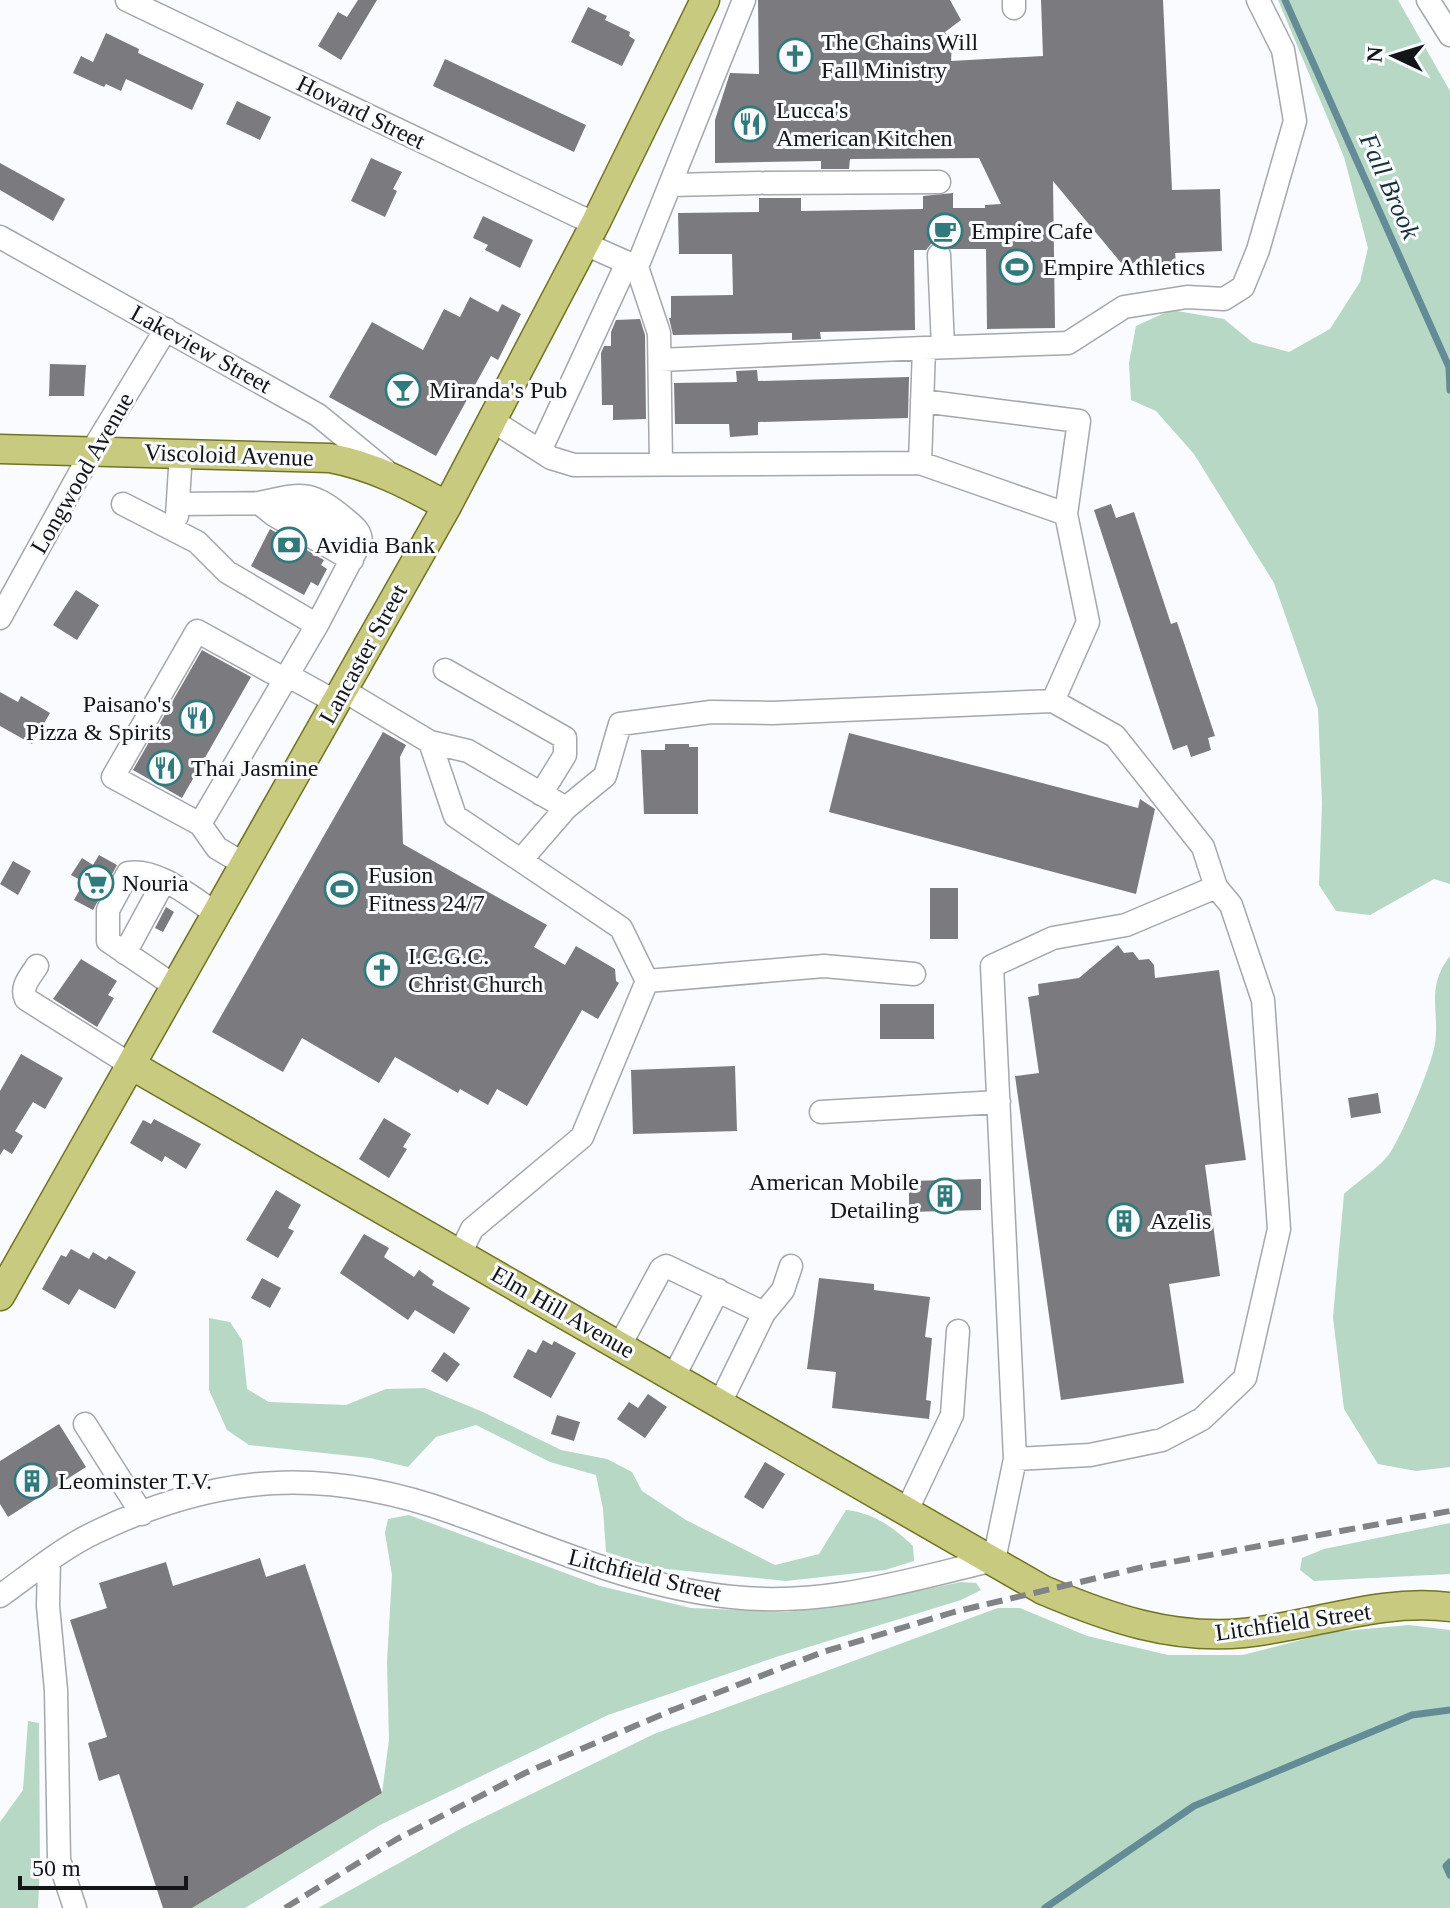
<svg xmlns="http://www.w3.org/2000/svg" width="1450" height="1908" viewBox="0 0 1450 1908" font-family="Georgia,serif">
  <rect width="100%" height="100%" fill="#f9fbfe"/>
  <path fill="#b7d8c5" d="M1278,0H1398L1450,91V884L1434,879L1370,915L1336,911L1319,885L1322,803L1318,709L1274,583L1194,454L1156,411L1131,400L1129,363L1136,326L1171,310L1224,319L1252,342L1289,352L1330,329L1360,282L1368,248L1344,157Z
    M1450,956V1467L1416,1471L1378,1464L1344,1409L1333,1317L1344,1194C1358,1181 1379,1168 1390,1153C1403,1133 1431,1067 1435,1044C1440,1011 1425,988 1450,956Z
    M209,1318L230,1322L242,1340L247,1389L269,1402L346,1405L386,1389L425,1388L483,1412L561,1450L607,1459L632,1472L642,1491L686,1520L775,1565L819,1554L846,1510C874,1513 893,1527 913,1546L914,1561L885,1570L786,1581L657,1568L606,1552L603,1509L596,1475L550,1462L476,1425L436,1437L408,1467L370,1458L249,1445L227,1430L209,1390Z
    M409,1515L600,1586L691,1608L786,1612L865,1602L961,1582L976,1583L981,1590L961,1600L776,1657L608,1715L380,1825L245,1908H192L382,1793L389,1740L387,1662L392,1575L385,1533L388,1519Z
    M1450,1523V1574L1314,1581L1300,1570L1302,1558L1324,1549Z
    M998,1608H1020L1087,1636L1168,1655H1243L1332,1632L1409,1625L1450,1630V1864L1446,1868L1450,1866V1908H318L464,1827L654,1734Z
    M28,1721L39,1723L40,1864L38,1908H0V1822L23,1790Z"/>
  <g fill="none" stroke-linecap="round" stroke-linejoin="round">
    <path stroke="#648c96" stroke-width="7" d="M1285,0L1449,367L1450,390
      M1450,1862L1446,1866L1450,1875
      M1045,1908L1194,1806L1412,1715L1450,1710"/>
  </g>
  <path fill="#7a7a7f" d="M358,0H377L341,60L318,46L338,12L347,17Z
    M758,0H950L961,20L945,32L952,43L951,61L1043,56L1041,0H1163L1172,190L1220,189L1222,251L1175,253L1176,262L1122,264L1053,181L1055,328L987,329L986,249H951L946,243L939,241L931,244L926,250H914L915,330L820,332L821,339L792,340V333L673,335L669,318H671V296L733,295L732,254H679L678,213L759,212V198H801V211L923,209V196L953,193V208H985V205L1001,204L979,158L850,159L849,169H821V161L715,163V120L730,73L759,74Z
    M588,7L607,16L605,20L630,32L629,36L635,40L622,66L571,42Z
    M106,33L139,49L138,53L204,84L192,110L126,79L121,91L106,84L104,87L73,73L81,56L93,62Z
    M445,59L586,125L574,152L433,86Z
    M237,101L271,117L260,140L226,124Z
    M371,158L402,172L393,189L397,191L385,217L351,201Z
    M0,163L65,199L53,221L0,190Z
    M483,216L533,240L520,268L485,250L488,245L473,238Z
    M470,297L498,312L502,304L521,314L498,360L491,356L436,456L329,397L372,322L423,350L444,309L460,317Z
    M640,319L645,335L646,419L613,420V405H602L601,353L604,346H611V332L616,320Z
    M50,364L86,365L84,396H49Z
    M757,370L758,381L909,377L908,418L758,422V435L730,437L729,424H675L674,383L737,382L736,371Z
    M1111,504L1116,518L1134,512L1171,624L1177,622L1215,736L1208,738L1211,750L1191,757L1187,745L1173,750L1094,510Z
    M270,529L324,560L321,565L327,569L318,586L311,582L304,595L251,566Z
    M76,590L99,605L77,640L53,625Z
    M202,650L251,677L182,798L133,770Z
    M0,692L18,702L21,696L50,713L32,744L0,726Z
    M383,732L406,745L400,757L403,844L547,925L534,947L565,965L576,946L615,969L616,981L619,983L598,1019L582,1010L527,1106L497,1089L488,1105L460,1089L458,1093L395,1057L379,1083L302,1038L283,1072L212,1032Z
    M849,733L1138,808L1140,799L1155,809L1136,894L829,812Z
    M665,744H689V747H698V814H644L641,750H665Z
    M99,855L117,865L93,910L74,900L84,882L71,875L82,858L93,865Z
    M13,861L31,871L18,895L0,884Z
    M930,888H958V939H930Z
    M166,907L174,912L163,932L155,928Z
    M1118,945L1124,953L1133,952L1139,960L1149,959L1154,965L1155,978L1219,970L1246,1160L1205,1165L1220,1276L1169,1284L1184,1383L1061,1400L1015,1076L1039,1073L1028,997L1039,995L1038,984L1079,978Z
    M81,959L117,981L108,995L114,998L97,1027L53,999Z
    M880,1004H934V1039H880Z
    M21,1054L63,1078L45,1109L33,1102L15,1131L23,1136L12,1154L4,1149L0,1155V1091Z
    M735,1066L737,1131L633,1134L631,1070Z
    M1378,1093L1381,1113L1351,1118L1348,1098Z
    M384,1118L411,1134L403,1147L407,1149L389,1178L359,1159Z
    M154,1119L201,1144L186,1169L165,1156L162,1162L130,1143L143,1120L151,1124Z
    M981,1179V1210L909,1212V1181Z
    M276,1190L301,1205L288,1228L294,1231L278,1258L246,1240Z
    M364,1234L389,1248L384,1257L414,1277L419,1270L434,1281L432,1285L470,1308L454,1334L415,1310L408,1320L340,1273Z
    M71,1249L89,1259L93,1252L106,1260L109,1256L136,1272L115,1309L79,1289L69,1305L42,1289L61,1255L66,1257Z
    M262,1278L281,1288L270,1308L251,1298Z
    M819,1278L874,1284V1290L930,1297L925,1337L932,1338L926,1400L931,1401L929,1419L832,1408L836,1372L807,1369Z
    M543,1340L552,1345L554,1341L576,1353L551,1398L513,1377L528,1349L536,1353Z
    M444,1352L460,1364L447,1382L431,1371Z
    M648,1394L667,1407L645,1438L617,1419L629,1402L638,1408Z
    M557,1415L580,1422L574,1441L551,1434Z
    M59,1424L86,1467L8,1517L0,1504V1461Z
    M765,1462L785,1474L763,1509L744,1497Z
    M260,1558L266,1577L305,1564L382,1793L192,1908H163L119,1774L99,1781L88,1743L107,1737L70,1620L107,1608L99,1583L166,1562L173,1586Z"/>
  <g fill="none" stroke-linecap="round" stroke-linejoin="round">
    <g stroke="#a4a7ac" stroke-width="25">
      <path id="minor" d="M127,0L580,217L596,222
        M1014,0V8
        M1428,0L1450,35
        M765,183L939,182
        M670,185L759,183
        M0,237L318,415L385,470
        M585,244L637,267L744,0
        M939,255L943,347
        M637,267L659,333L661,464
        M924,348L1068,343L1124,307L1187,297L1224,299L1243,287L1258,250L1295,121L1283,50L1258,0
        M660,360L924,348L920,463
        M922,401L1079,421L1066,514
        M493,421L551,458L574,465L920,463L1066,514L1088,622L1053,701L773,713L711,712L620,724L605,776L566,808
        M540,451L627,263
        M259,503C301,494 308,489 343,517C352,525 360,529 361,541L317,625L200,824L113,777L197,631L284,679
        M259,503L274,515L352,560
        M123,504L197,542L227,572L317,625
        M178,504L290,503L343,531
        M177,516L181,453
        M0,618L92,451L166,329
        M445,670L565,738V755L541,794
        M287,675L336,702
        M343,690L430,742L468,751L566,808L521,860
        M430,742L455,816L621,928L647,981L582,1137L472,1229L460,1254
        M200,824L217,848L244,864
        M125,953L164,881
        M37,966C30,977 20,987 26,999L131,1065
        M647,981L824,966L914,974
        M176,987L108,941V910L128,873C158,868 192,898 217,914
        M821,1112L999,1102
        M764,1313L783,1290L791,1266
        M620,1345L661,1269L666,1266L764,1313L720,1403
        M674,1376L718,1290
        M85,1424L142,1514
        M1015,1459L1090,1455L1162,1440L1202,1419L1245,1378L1279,1229L1263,1000L1231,905L1216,887
        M907,1510L952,1415L958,1331
        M49,1561L48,1606L56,1690L59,1860L75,1908
        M0,1596C31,1574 62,1548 96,1532C219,1473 325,1467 454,1513C545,1545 634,1587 732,1597C825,1607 904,1581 994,1560L1015,1459L992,966L1053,938L1126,925L1216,887L1203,847L1115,736L1053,701"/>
    </g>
    <g stroke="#717423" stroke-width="31">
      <path id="major" d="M0,449L330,458C373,466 409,485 447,506
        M131,1065L1043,1590C1109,1618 1172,1640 1244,1633C1313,1626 1380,1598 1450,1607
        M0,1296L447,506L596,222L705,0"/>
    </g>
    <use href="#minor" stroke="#fff" stroke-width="22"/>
    <use href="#major" stroke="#c8ca7f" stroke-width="28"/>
    <path stroke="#828386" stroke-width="6" stroke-dasharray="16 8" stroke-linecap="butt" d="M285,1908L397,1839L525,1773L670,1711L823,1652L954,1612L1139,1568L1450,1511"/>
  </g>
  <defs>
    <g id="church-ring" transform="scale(1.8)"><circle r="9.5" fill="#f9fbfe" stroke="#317a7c" stroke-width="1.5"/><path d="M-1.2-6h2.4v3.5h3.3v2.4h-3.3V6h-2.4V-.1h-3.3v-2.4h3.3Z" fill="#317a7c"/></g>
    <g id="restaurant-ring" transform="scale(1.8)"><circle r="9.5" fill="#f9fbfe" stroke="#317a7c" stroke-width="1.5"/><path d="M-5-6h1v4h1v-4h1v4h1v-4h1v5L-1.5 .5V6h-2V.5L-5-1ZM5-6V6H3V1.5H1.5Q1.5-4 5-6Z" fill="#317a7c"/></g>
    <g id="cafe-ring" transform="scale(1.8)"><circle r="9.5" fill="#f9fbfe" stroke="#317a7c" stroke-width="1.5"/><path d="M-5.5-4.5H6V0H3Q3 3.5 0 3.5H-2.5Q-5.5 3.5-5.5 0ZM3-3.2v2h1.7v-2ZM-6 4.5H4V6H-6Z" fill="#317a7c"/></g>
    <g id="stadium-ring" transform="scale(1.8)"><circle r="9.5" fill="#f9fbfe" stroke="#317a7c" stroke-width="1.5"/><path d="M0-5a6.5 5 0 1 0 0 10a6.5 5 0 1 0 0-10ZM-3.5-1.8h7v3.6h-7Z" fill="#317a7c"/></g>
    <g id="bar-ring" transform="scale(1.8)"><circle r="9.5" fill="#f9fbfe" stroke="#317a7c" stroke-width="1.5"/><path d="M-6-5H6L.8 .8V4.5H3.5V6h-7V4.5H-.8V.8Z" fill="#317a7c"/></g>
    <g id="bank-ring" transform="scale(1.8)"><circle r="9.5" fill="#f9fbfe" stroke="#317a7c" stroke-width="1.5"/><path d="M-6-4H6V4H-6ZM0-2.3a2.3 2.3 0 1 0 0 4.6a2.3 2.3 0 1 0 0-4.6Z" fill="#317a7c"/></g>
    <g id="supermarket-ring" transform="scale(1.8)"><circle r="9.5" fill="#f9fbfe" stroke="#317a7c" stroke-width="1.5"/><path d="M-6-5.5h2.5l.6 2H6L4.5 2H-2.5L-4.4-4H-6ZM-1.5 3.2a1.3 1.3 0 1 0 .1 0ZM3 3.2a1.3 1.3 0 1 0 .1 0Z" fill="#317a7c"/></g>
    <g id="building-ring" transform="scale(1.8)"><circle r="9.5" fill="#f9fbfe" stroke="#317a7c" stroke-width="1.5"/><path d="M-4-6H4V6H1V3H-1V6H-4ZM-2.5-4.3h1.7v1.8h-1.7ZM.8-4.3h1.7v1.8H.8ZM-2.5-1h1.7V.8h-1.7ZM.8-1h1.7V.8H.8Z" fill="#317a7c"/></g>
  </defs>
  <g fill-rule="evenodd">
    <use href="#church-ring" x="795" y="56"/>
    <use href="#restaurant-ring" x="750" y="124"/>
    <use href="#cafe-ring" x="945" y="231"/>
    <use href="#stadium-ring" x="1017" y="267"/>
    <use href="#bar-ring" x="403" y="390"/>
    <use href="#bank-ring" x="289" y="545"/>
    <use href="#restaurant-ring" x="197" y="718"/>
    <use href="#restaurant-ring" x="165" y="768"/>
    <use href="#supermarket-ring" x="96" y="883"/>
    <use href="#stadium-ring" x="342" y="889"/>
    <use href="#church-ring" x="382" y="970"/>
    <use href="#building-ring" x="945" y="1196"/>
    <use href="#building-ring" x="1124" y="1221"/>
    <use href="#building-ring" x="32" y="1481"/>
  </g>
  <g text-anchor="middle" stroke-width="6" stroke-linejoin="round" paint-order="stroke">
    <g font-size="24" fill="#141517" stroke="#f9fbfe" text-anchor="start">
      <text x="821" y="50">The Chains Will<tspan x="821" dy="28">Fall Ministry</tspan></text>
      <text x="776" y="118">Lucca's<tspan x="776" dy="28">American Kitchen</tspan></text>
      <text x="971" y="239">Empire Cafe</text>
      <text x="1043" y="275">Empire Athletics</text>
      <text x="429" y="398">Miranda's Pub</text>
      <text x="315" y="553">Avidia Bank</text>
      <text x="171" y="712" text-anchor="end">Paisano's<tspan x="171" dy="28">Pizza &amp; Spirits</tspan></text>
      <text x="191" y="776">Thai Jasmine</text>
      <text x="368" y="883">Fusion<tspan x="368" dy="28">Fitness 24/7</tspan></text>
      <text x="122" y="891">Nouria</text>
      <text x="408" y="964">I.C.G.C.<tspan x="408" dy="28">Christ Church</tspan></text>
      <text x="919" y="1190" text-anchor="end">American Mobile<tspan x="919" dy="28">Detailing</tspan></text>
      <text x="1150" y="1229">Azelis</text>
      <text x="58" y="1489">Leominster T.V.</text>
    </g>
    <g font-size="24" fill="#141517" stroke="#f9fbfe">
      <text transform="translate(361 112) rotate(26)" y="8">Howard Street</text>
      <text transform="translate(201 349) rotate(29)" y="8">Lakeview Street</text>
      <text transform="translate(229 455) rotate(2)" y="8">Viscoloid Avenue</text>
      <text transform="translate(82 473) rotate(-60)" y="8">Longwood Avenue</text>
      <text transform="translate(363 654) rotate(-61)" y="8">Lancaster Street</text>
      <text transform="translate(563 1312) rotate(30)" y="8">Elm Hill Avenue</text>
      <text transform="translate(645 1575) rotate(14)" y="8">Litchfield Street</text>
      <text transform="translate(1293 1622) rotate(-8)" y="8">Litchfield Street</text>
    </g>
    <g font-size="26" font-style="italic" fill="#143137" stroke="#f9fbfe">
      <text transform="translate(1390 186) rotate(66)" y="9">Fall Brook</text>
    </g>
  </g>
  <g transform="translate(1394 56) rotate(274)" stroke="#f9fbfe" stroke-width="6" paint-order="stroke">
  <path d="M0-6L14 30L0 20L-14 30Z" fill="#141517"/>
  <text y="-12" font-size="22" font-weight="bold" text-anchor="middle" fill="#141517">N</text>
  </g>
  <path d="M20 1876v12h166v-12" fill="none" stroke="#141517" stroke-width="4"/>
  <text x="32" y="1876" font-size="24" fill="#141517" stroke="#f9fbfe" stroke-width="6" paint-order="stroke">50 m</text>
</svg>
